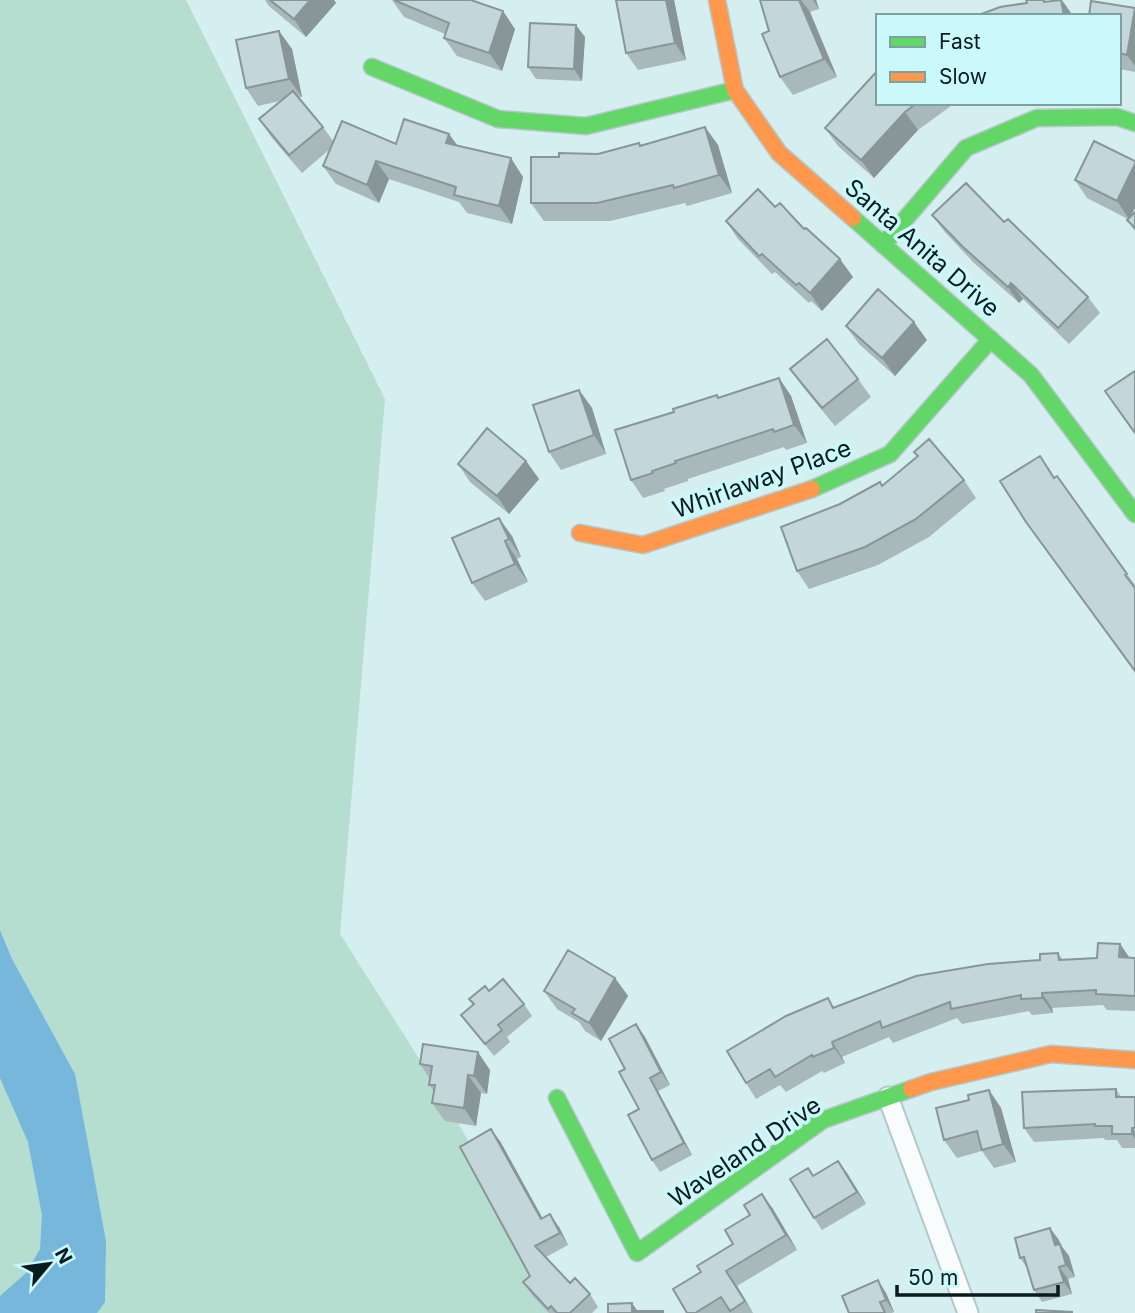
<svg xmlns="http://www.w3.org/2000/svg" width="1135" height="1313" viewBox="0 0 1135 1313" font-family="Inter,sans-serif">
  <rect width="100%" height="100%" fill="#d5eef0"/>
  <path fill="#b5ded0" d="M0,0H186L385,399L340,934L446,1101L564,1313H0Z"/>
  <path fill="#77b7db" d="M0,930L12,959L75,1074L106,1241L105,1302L97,1313H0V1296L26,1273L40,1249L42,1215L28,1142L0,1078Z"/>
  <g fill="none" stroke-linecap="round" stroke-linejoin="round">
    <g stroke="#b4c8c9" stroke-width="23">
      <path id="street" d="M888,1097L968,1313"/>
    </g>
    <g stroke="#b4c8c9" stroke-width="19">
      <path id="fast" d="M372,67L498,119L586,126L735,90
        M853,218L1031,375L1135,514
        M883,245L966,148L1037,118L1117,117L1135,123
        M812,489L890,454L991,339
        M557,1098L637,1253L823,1120L911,1089"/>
    </g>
    <g stroke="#b4c8c9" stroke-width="19">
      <path id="slow" d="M717,0L735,90L779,153L853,218
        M580,533L643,545L812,489
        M911,1089L931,1082L1051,1054L1135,1060"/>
    </g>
    <use href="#street" stroke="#f9fcfd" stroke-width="19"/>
    <use href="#fast" stroke="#63d668" stroke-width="16"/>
    <use href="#slow" stroke="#ff974d" stroke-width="16"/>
  </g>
  <path fill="#a8b8bb" d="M265,0H334L336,3L306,37L269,6Z
    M392,0H471L515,29L502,71L457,56L444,38L445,34L404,17Z
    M674,0L686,60L638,70L626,53Z
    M760,0H816L819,9L810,12L837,77L793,95L780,77L769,31Z
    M1135,8V72L1119,69V16Z
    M279,31L292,49L302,97L298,98L323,127L333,141L396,144L449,134L457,145L523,177L512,224L467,213L459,202L389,179L379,203L336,184L323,166L330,149L302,173L272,138L259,119L280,101L258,106L246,88Z
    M585,37L582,81L536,79L528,67Z
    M878,103H955L918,130L874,178L838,146L825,128Z
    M705,127L718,145L732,193L687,206L685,203L610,221H544L531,203L559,157L598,154L639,143L641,145Z
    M1135,161V208L1131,215L1135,212V231L1127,220L1128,219L1087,198L1075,180Z
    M775,207L804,229L853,277L822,311L811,301L809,303L775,272L772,274L738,239L726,221Z
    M932,215L1004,222L1088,297L1100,313L1069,344L1023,299L1019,303L974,263L944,231Z
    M846,326L927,340L895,376L859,344Z
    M790,369L858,379L871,397L835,426L803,387Z
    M779,378L791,396L807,443L786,450L784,447L688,479V481L664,489L665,491L643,498L631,480L674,412L717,395L719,398Z
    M579,390L592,408L606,454L561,470L549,452Z
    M526,461L539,479L509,514L470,482L458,464Z
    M1055,477L1135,585V671Z
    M964,480L976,498L929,537L878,565L809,589L797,571L883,485Z
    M512,536L521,557L517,559L528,582L485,601L472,583L452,538Z
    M1120,944L1129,957L1135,958V1011L1107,1010L1103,1005L1052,1008L1053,1013L1032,1015L1029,1011L962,1024L957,1018L893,1043L889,1037L842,1057L845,1063L824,1073L822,1071L786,1092L780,1085L756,1099L746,1083L835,1007L1040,960L1058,953L1063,960L1097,958Z
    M615,978L628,996L601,1041L585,1031L579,1022L557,1009L544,991Z
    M489,991L524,1004L532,1016L507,1037L510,1042L494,1056L461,1015L473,1005L469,999Z
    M636,1024L645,1037L670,1085L658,1091L692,1155L660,1172L652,1160L639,1109L625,1069Z
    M420,1064L490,1070L487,1094L481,1093L476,1126L445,1121L432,1103L434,1091L429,1085L430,1079Z
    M1116,1089L1121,1097H1135V1148H1122L1117,1140H1105L1104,1138L1034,1142L1024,1128Z
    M989,1090L1001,1108L1016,1162L994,1168L982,1151L957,1158L944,1140L969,1100Z
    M500,1141L543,1219L559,1227L568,1245L546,1257L570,1283L590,1294L598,1307L592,1313H549L532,1295L523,1282L530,1276Z
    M808,1168L813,1176L847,1173L866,1204L822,1230L814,1218Z
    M762,1194L773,1209L797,1250L737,1286L753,1313H687L701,1272L733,1244Z
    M1059,1240L1060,1244L1069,1256L1075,1277L1068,1279L1072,1294L1042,1302L1034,1290L1027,1268L1020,1258Z
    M886,1293L894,1312L892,1313H849Z"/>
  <path fill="#889698" d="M310,0H334L336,3L306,37L294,19Z
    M666,0H674L686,60L675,43Z
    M799,0H801L810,12L837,77L824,59Z
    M813,0H816L819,9Z
    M1062,0L1073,16H1064Z
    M503,11L515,29L502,71L489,53Z
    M1135,11V66L1127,55Z
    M576,25L585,37L582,81L574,69Z
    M279,31L292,49L302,97L289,79Z
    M905,112L918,130L874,178L861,160Z
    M705,127L718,145L732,193L719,175Z
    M449,134L462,152L446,143Z
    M511,158L523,177L512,224L499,206Z
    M376,161L389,179L379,203L367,185Z
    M1135,164V208L1129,219L1117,201Z
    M840,259L853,277L822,311L810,293Z
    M1011,283L1023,299L1019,303L1008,287Z
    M914,322L927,340L895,376L882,358Z
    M779,378L791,396L807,443L794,425Z
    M579,390L592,408L606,454L594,435Z
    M526,461L539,479L509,514L497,496Z
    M499,518L512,536L521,557L509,539Z
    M505,541L517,559L528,582L515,564Z
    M1120,944L1131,960L1119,957Z
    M615,978L628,996L601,1041L589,1023Z
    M1042,993L1052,1008L1053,1013L1042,998Z
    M636,1024L645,1037L670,1085L661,1072Z
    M832,1042L842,1057L845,1063L834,1048Z
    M478,1052L490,1070L487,1094L474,1076Z
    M468,1075L481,1093L476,1126L464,1108Z
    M650,1078L658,1091L692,1155L684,1143Z
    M989,1090L1001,1108L1016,1162L1003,1144Z
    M1132,1128L1135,1132V1139L1132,1134Z
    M491,1129L500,1141L550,1232L541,1219Z
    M838,1161L847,1173L866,1204L857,1192Z
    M762,1194L773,1209L797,1250L786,1235Z
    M550,1214L559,1227L568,1245L560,1233Z
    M1050,1228L1059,1240L1064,1257L1055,1245Z
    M1060,1244L1069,1256L1075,1277L1066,1265Z
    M1059,1267L1068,1279L1072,1294L1064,1282Z
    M726,1271L737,1286L753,1313L745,1301Z
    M878,1280L886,1293L894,1312L886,1300Z
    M632,1303L639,1313L632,1311Z"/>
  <path fill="#c3d6d9" stroke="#889698" stroke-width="2" d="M270,0H310L294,19Z
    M394,0H471L503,11L489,53L444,38L449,23Z
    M616,0H666L675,43L626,53Z
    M760,0H799L824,59L780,77L762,34L769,31Z
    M1026,0H1044V2L1061,0L1064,16H976L1000,7L1027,3Z
    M1091,1L1135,8L1127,55L1119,53V16H1089Z
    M530,23L576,25L574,69L528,67Z
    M279,31L289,79L246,88L236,40Z
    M878,70V103H917L905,112L861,160L825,128Z
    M293,91L323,127L289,155L259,119Z
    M404,119L449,134L446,143L511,158L499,206L454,195L456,187L376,161L367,185L323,166L342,121L396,144Z
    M705,127L719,175L674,188L673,185L597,203H531V157H559V153L598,154L639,143L640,146Z
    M1094,141L1135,161V164L1117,201L1075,180Z
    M966,183L1004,222L1008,219L1088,297L1058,328L1011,283L1008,287L963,247L932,215Z
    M758,189L775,207L780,203L804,229L806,228L840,259L810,293L799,283L796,285L762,254L759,256L726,221Z
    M1135,212V228L1127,220Z
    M878,289L914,322L882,358L846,326Z
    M827,339L858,379L822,408L790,369Z
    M1135,371V433L1105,391Z
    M779,378L794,425L774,432L773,429L675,461L676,463L652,471L653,473L631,480L615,430L674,412L673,409L717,395L718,398Z
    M579,390L594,435L549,452L533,405Z
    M487,428L526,461L497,496L458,464Z
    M929,439L964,480L916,519L865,547L797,571L781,527L840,504L880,482L882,486L918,456L914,452Z
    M1040,456L1054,478L1057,476L1127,574L1125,575L1135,588V671L1026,522L1000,481Z
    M499,518L509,539L505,541L515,564L472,583L452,538Z
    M1098,943L1120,944L1119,957L1135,958V996L1096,994V990L1042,993V998L1021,999V995L951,1009L950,1002L882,1028L880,1021L832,1042L834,1048L813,1057L812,1055L775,1077L770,1069L746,1083L727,1051L786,1016L828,998L833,1008L916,976L988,964L1040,960V954L1058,953L1059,960L1097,958Z
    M568,950L615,978L589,1023L572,1013L575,1009L544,991Z
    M503,979L524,1004L498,1025L502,1030L485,1044L461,1015L474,1004L469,999L485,986L489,991Z
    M636,1024L661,1072L650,1078L684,1143L652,1160L628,1115L639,1109L619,1072L625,1069L609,1039Z
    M423,1044L478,1052L474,1076L468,1075L464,1108L432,1103L435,1085H429L432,1066L420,1064Z
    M1116,1089V1097H1135V1128H1132V1134H1112V1126H1095V1124L1024,1128L1022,1092Z
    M989,1090L1003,1144L982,1150L977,1131L944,1140L936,1108L969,1100L968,1095Z
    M491,1129L541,1219L550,1214L560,1233L535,1246L570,1283L575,1278L590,1294L570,1313H557L551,1306L548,1309L523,1282L530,1276L460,1147Z
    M838,1161L857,1192L814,1218L790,1179L808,1168L813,1176Z
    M762,1194L786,1235L726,1271L745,1301L730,1311L721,1297L695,1313H687L673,1289L701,1272L697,1266L733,1244L725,1230L750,1215L744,1205Z
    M1050,1228L1055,1245L1060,1244L1066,1265L1059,1267L1064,1282L1034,1290L1024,1257L1020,1258L1015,1238Z
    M878,1280L886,1300L880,1302L885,1313H849L842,1296Z
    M632,1303V1311H663V1313H608V1304Z
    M1036,1310L1072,1312V1313H1036Z"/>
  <g text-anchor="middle" stroke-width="7" stroke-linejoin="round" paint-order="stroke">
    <g font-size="24" fill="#091b1c" stroke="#caf8fb">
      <text transform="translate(922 248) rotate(41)" y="8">Santa Anita Drive</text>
      <text transform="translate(762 479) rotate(-20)" y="8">Whirlaway Place</text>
      <text transform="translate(745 1152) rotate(-34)" y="8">Waveland Drive</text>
    </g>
  </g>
  <rect x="876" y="14" width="245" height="91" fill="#caf8fb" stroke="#7da0a2" stroke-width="2"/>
  <rect x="890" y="37" width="35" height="10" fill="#63d668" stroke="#7da0a2" stroke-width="2"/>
  <text x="939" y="49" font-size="21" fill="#091b1c">Fast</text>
  <rect x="890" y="72" width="35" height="10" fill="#ff974d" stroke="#7da0a2" stroke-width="2"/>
  <text x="939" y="84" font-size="21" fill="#091b1c">Slow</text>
  <g transform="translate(49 1264) rotate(61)" stroke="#caf8fb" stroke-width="5" paint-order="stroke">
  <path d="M0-5L12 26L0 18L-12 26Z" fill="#091b1c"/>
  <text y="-10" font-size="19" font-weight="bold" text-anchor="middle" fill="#091b1c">N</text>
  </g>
  <path d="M897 1285v10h161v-10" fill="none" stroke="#091b1c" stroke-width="3.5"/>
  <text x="908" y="1285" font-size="21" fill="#091b1c" stroke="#caf8fb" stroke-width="5" paint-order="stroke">50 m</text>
</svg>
